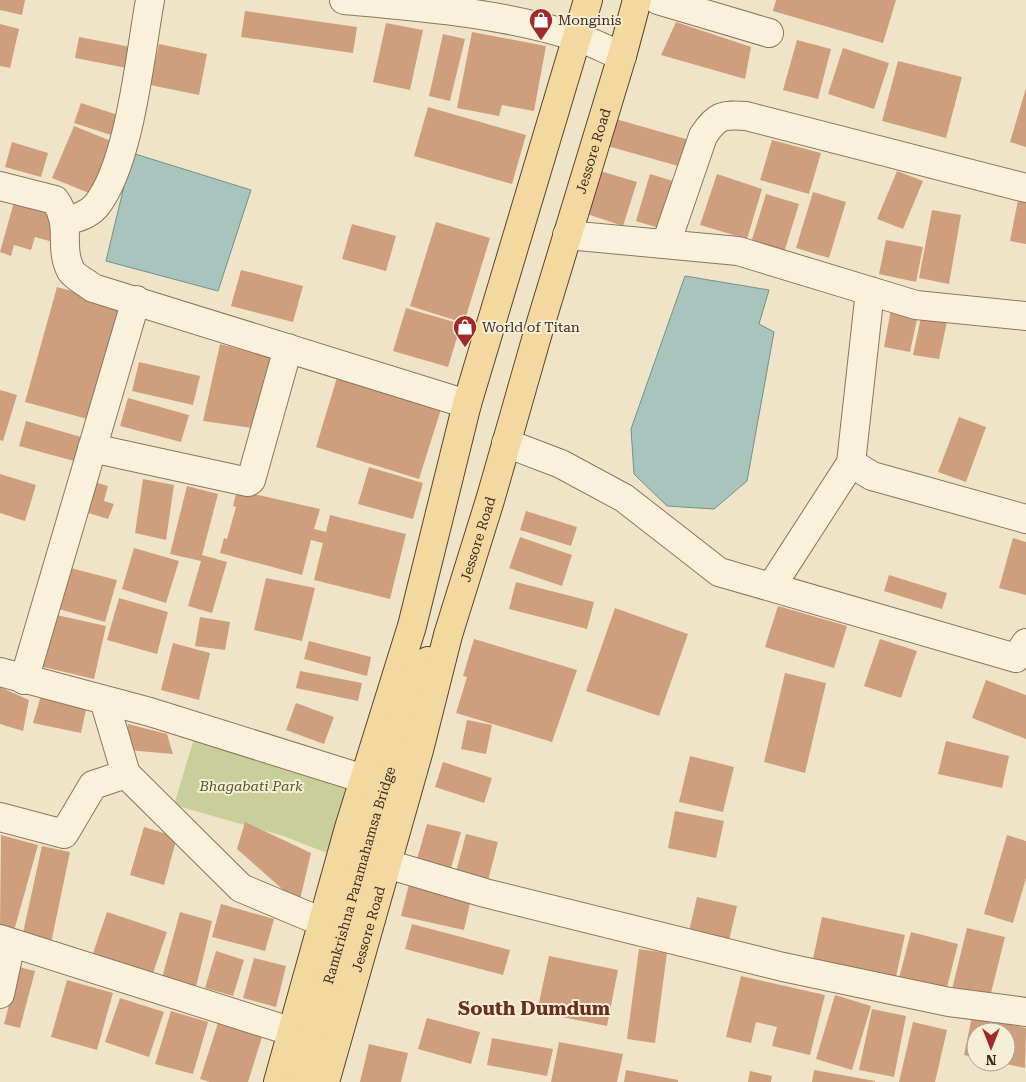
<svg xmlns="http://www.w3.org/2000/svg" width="1026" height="1082" viewBox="0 0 1026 1082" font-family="'Roboto Serif',serif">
  <rect width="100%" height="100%" fill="#f0e4c8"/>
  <path fill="#c9cf9b" d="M195,735L362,785L340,858L283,836L174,805Z"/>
  <path fill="#a9c4bc" stroke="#6f938a" d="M132,153L251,190L218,291L106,261Z
    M685,276L769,290L759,324L774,332L747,481L714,509L667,506L634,474L631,429Z"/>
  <path fill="#cf9f7d" d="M0,0H25L22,15L0,10Z
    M776,0H896L883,43L773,11Z
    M245,11L357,27L353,53L241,37Z
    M676,22L751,47L745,79L661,55Z
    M386,23L423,30L410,90L373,82Z
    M0,24L19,29L10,68L0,66Z
    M472,32L546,46L534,111L502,105L499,116L457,108Z
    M443,34L465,39L450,101L429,96Z
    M79,37L131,47L127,68L75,58Z
    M797,40L831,49L818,99L783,90Z
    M159,44L207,54L199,95L150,85Z
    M843,48L889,63L874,109L828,94Z
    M898,61L962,77L946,138L882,121Z
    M1026,88V147L1010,142Z
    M81,103L124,117L117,137L74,123Z
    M428,107L526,135L512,184L414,156Z
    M612,118L693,141L685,168L604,145Z
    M74,126L116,143L94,195L52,178Z
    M772,140L821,153L809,194L760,180Z
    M12,142L48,153L41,177L5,167Z
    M597,170L637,182L623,226L584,213Z
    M897,171L923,181L903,229L877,219Z
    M650,174L676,182L662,229L636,221Z
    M717,174L762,189L747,239L700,225Z
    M813,192L846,202L829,258L796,248Z
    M766,194L799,204L783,256L750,246Z
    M1018,200L1026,201V244L1010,241Z
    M14,202L61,216L53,242L35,237L31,250L14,245L11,256L0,252Z
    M932,210L961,215L949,284L919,278Z
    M436,222L490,238L464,323L410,306Z
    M352,224L396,236L386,271L342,259Z
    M886,240L923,247L916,282L879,274Z
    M241,270L303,286L293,322L231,306Z
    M57,287L123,305L91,420L25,402Z
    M892,304L919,310L910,352L884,347Z
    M406,308L461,324L448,367L393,351Z
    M921,317L947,322L939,359L913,355Z
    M220,344L273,358L252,428L203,421Z
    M139,362L200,376L193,405L132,391Z
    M339,371L443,403L419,479L316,447Z
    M0,390L17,395L3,441L0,440Z
    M128,398L189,415L181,442L120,426Z
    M959,417L986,427L966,482L938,472Z
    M26,421L81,437L74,461L19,446Z
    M369,467L423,483L413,519L358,504Z
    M0,474L36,485L25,521L0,513Z
    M143,479L174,485L166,540L135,533Z
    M88,480L108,486L104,501L114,504L108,519L79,510Z
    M187,486L218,494L202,555L227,562L212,613L188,606L201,561L170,554Z
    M237,490L320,509L314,529L326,532L330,515L406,534L390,599L314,580L323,543L311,540L302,575L220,553L224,538L227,539L236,507L233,506Z
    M526,511L577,527L571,546L520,530Z
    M520,537L572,555L562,586L509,568Z
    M1013,538L1026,542V595L999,588Z
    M134,548L179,561L166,603L122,589Z
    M59,565L117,580L105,622L48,606Z
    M889,575L947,593L942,609L884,591Z
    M266,578L315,588L302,641L254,630Z
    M516,582L594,602L587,629L509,609Z
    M119,598L168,612L157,654L107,640Z
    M778,606L847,626L834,668L765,647Z
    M615,608L688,634L659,716L586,691Z
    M52,614L106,626L94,679L39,666Z
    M200,617L230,622L225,650L195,646Z
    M474,639L577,670L552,742L456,713L467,677L463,676Z
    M880,639L917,651L901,698L864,686Z
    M309,641L371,657L367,676L304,659Z
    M173,643L210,653L199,700L161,690Z
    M300,671L362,683L358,701L296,688Z
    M785,673L826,683L805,773L764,762Z
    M986,680L1026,695V739L972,718Z
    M0,687L29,700L23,731L0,724Z
    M42,692L87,705L81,733L33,723Z
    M296,703L334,717L324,744L286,730Z
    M467,720L492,725L486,754L461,749Z
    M128,724L167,734L173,754L127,750Z
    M946,741L1009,756L1002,788L938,774Z
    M690,756L734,767L723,812L679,802Z
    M443,762L492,778L484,803L435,787Z
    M675,811L724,821L716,858L668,848Z
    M245,822L311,853L299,904L237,849Z
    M427,824L461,832L451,868L417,859Z
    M144,827L177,837L164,885L130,875Z
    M466,834L498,842L487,884L455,876Z
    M1,835L38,845L14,931L0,928Z
    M1007,835L1026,841V878L1013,923L984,914Z
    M42,846L70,852L50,948L21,942Z
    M409,884L471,899L464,930L401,916Z
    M697,897L737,906L727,949L687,940Z
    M221,904L274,919L265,951L212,937Z
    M107,912L167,932L152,976L92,956Z
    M180,912L212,921L196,987L162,978Z
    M822,917L905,935L894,986L811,968Z
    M412,924L510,950L503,975L405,949Z
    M967,928L1005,937L990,997L952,989Z
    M911,932L958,944L945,995L898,982Z
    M639,949L667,953L655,1043L627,1039Z
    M216,951L244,960L233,996L205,988Z
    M549,956L618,970L607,1026L537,1012Z
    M254,958L286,966L276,1007L243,998Z
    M19,967L35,971L20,1028L4,1024Z
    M741,976L825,995L810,1055L772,1046L777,1027L756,1022L751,1043L726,1037Z
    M67,980L113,993L97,1050L51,1037Z
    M835,995L871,1006L852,1070L816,1059Z
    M120,998L164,1012L149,1057L105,1042Z
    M872,1009L906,1016L894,1077L859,1070Z
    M171,1011L208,1022L193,1074L155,1064Z
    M972,1016L1026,1028L1025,1068L1001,1063L1006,1062V1032H976V1058L964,1055Z
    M427,1018L480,1032L471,1064L418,1049Z
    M913,1022L947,1030L935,1082H899Z
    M218,1023L262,1037L248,1082H210L200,1079Z
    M492,1038L553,1049L547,1076L487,1065Z
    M559,1042L623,1054L617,1082H551Z
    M369,1044L408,1053L401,1082H360Z
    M626,1070L678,1080V1082H624Z
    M814,1070L875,1081V1082H812Z
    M750,1071L772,1076L771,1082H748Z"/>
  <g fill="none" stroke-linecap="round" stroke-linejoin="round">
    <g stroke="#8d765c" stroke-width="30">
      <path id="minor" d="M344,0C422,7 502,13 577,37C592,42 607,50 622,56
        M658,0L769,33
        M0,186L55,200C73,226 58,246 71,271C75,277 87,283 93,288L467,404
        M66,221C77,218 88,215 96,206C130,164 140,55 150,0
        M567,235L738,251L916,305L1026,316
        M666,244L703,136C716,116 722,114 746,116L1026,188
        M870,291L851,463L872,476L1026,519
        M506,443L561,464L624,498L719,572L1016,658L1026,643
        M92,448L248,482L251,480L288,348
        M771,587L851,463
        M0,672L150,712L364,779
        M24,680L136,300
        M104,700L126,774L241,888L322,922
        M0,817L64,834L93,785L126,774
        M387,864L485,893L783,967L949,1002L1026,1012
        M0,939L293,1032
        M0,994L11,943"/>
    </g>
    <g stroke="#5b4430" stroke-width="30">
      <g id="major">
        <path d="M278,1082L349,828L412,626L467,404L588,0"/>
        <path id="s1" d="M300,1082L373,824L421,669L428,661"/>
        <path id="s2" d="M325,1082L419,750L448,635L491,497L539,329L622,56L637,0"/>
      </g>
    </g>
    <use href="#minor" stroke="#faf1dc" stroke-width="28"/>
    <use href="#major" stroke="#f3d9a0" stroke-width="28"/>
  </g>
  <defs>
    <g id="shop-pin" transform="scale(1.25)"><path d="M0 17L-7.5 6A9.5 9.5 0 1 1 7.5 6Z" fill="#9e2a2b" stroke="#f7eed8"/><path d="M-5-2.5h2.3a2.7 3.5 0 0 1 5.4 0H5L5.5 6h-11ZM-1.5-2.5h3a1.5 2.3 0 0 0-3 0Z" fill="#fff"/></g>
  </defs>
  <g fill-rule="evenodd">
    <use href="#shop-pin" x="541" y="20"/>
    <use href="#shop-pin" x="465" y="327"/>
  </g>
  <g text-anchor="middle" stroke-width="4" stroke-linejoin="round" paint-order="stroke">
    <g font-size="14" fill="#3d2e20" stroke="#f7eed8" text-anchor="start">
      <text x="558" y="25">Monginis</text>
      <text x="482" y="332">World of Titan</text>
    </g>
    <g font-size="14" fill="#3d2e20" stroke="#f7eed8">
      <text dy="5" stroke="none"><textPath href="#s2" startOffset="969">Jessore Road</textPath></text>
      <text dy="5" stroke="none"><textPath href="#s2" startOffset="564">Jessore Road</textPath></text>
      <text dy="5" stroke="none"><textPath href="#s1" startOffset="215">Ramkrishna Paramahamsa Bridge</textPath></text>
      <text dy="5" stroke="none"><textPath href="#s2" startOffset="159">Jessore Road</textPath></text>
    </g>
    <g font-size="14" font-style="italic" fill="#4d5a26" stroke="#f7eed8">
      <text x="251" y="791">Bhagabati Park</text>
    </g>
    <g font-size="19" font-weight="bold" fill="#6b2e1e" stroke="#f7eed8">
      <text x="534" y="1015">South Dumdum</text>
    </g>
  </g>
  <g transform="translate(991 1047) rotate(180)"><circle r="24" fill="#f7eed8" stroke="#ada18e"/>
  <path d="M0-4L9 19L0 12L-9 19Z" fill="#9e2a2b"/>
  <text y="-8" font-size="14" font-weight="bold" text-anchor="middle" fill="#3d2e20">N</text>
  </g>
</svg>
